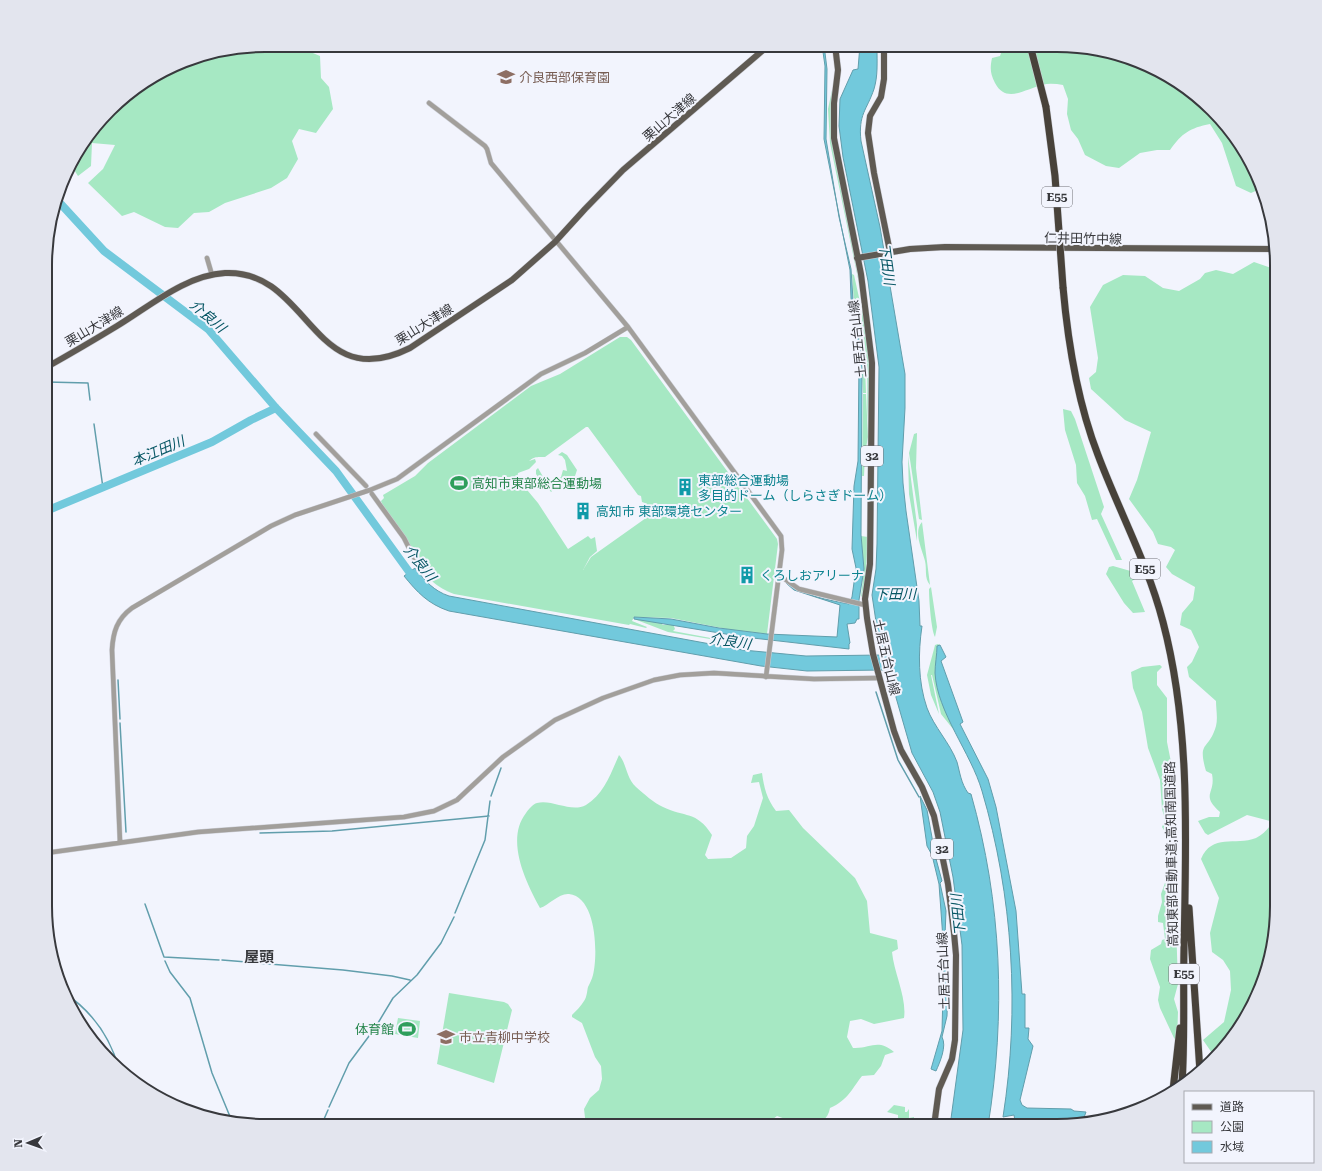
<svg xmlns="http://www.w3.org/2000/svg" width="1322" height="1171" viewBox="0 0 1322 1171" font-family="'Roboto Serif','Noto Sans JP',serif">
  <rect width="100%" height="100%" fill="#f2f4fd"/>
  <path fill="#a6e8c3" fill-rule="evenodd" d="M265,45H302L301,48L320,56L321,78L329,87L333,109L316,133L299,129L292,141L298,159L287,178L271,188L225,203L209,212L194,213L178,228L165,227L134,212L122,216L88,183L103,169L115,145L92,143L91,166L78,176L71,165L74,155L120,100L194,57Z
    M998,45H1071L1154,68L1222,120L1260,181L1262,188L1251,193L1236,186L1222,143L1210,124C1190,128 1182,133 1170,150H1157L1140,153L1119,168L1106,166L1085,155L1078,139L1071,130L1067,114L1068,99L1063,85C1056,84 1049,83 1042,85C1025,89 1006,104 995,83C990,73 990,68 992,58L1000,56L1003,47Z
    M832,90L831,129L862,298L830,143L828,109Z
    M1254,262L1277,270V906L1260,990L1232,1040L1209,1063L1212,1053L1203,1040L1224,1022L1231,990L1230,971L1223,960L1212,952L1210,933L1219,898L1201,859C1212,833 1235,846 1256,838C1262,835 1266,831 1270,826V821L1247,815L1208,835L1205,833L1198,821L1209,817H1219L1220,812C1200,794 1216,794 1212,774L1206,771C1197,740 1209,751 1216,726C1218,718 1216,709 1216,701L1189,677L1187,667L1192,662L1199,647L1191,630L1180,625L1182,613L1193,600L1195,587L1172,574L1166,567L1175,550L1171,547L1158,544L1153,532L1129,499L1137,480L1151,432L1125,420L1091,389L1089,378L1096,372L1098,358L1090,307L1103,285L1123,275L1145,276L1163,288L1179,291L1200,279L1205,273L1216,270L1233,274Z
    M852,274L854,275L860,302V320L865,366L866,393H863C862,353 854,314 852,274Z
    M862,302L869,354V429C866,411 868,392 867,374C865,350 861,326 862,302Z
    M620,337H627L631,340L777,539L778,544L767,634L732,630L671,618L634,617L632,621L647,627L646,628L630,624L629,625L454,594C438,588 423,577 418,559L383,506L381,501L384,498L383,495L415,476L428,463L531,386L560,374ZM586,427H588L638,495L641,496L642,502L645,503L647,509L652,508L651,512L653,513L591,557L583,570L590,557L597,551L595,537L591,539L588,536L568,549L538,503L517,478L518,473L529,469L536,462L535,459L529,461C534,456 539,457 545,457Z
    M863,394H866L868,437L865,453L864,476H862Z
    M1063,409L1071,411L1075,419L1104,507L1101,514L1122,560H1116L1097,519L1092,520L1085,496L1077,483L1076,465L1065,430Z
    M917,433L916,468L922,520L919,519L909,453L914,434Z
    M562,452L567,455L577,470L575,476H569L551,492L548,488H546L536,474V470L538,468L549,487L554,477L557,479L561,477L563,470L567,471L565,460L562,456L558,455Z
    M908,456L917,525V541L909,494Z
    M922,522L930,585C924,578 927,569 925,561C922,549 913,532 922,522Z
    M861,536L868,537L866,572L862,596L861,597L864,569Z
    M1113,566L1134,572L1138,577L1132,581L1145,612L1133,613L1124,603L1106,574L1109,567Z
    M931,587L937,627L935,637C931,629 929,599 929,589Z
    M634,619L657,620L663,625L673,624L675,629L673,631L727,641L728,642L668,632Z
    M938,644L940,645L937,646L936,681L953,729L941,714L932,675H931L939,714L931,695L927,675L934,649L935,645Z
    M1160,665L1162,667L1157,672V685L1167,698V742L1172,767L1171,782L1168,793L1171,806L1167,835L1162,827L1165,820L1162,809L1160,780L1148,748L1142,712L1133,688L1131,672L1142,667Z
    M619,755C627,764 626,778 636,787C644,794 654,803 663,807C685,818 696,810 712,835L705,855L708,859L731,858L746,848L747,836L754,826L763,798L759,782L751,783L753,775L762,773C764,788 767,799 776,811L789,810L803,828L855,878L867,901L870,933L897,940L898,949L892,952C894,973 907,998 904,1018L874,1024L861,1019L850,1021L847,1037L853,1048C871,1049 877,1038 894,1052L885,1055L881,1066L874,1075L862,1076C851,1090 848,1100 830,1108C826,1133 793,1122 777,1116L773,1119L779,1126H586L584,1109L590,1098L599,1090L602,1079L601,1066L595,1057L582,1023L572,1017V1015C576,1011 581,1006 584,1001C587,997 587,991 588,987C590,983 592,979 593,975C598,955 597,897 569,894C559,893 549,905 540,908C526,882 505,840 526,813C528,810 533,804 537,803C552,799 571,813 586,805C604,794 611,773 619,755Z
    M1166,880H1170L1175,893L1178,984L1174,999L1178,1012L1177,1041L1174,1038L1160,1008L1158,1000L1160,987L1150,959L1151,950L1161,944L1162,940L1165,939L1163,923L1158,922V916L1162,902L1161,894Z
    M449,993L504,1002L508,1004L512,1010L494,1083L437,1064Z
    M398,1018L420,1021L418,1038L395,1034Z
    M894,1105L905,1107V1112H907L909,1109V1118L914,1117V1126H908L907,1121V1126L902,1125V1123L898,1122V1115L887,1112Z"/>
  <path fill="#72c9dc" stroke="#619eac" d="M822,45H824L827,69L826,139L839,217L851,269L853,300L862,362L861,535L864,569L859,600V619H857L855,623L847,624L850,643L849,644V649L744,637L634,619V617L671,619L719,628L767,634L837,637L840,605L794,590L786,583L787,582C802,596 829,600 849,604L852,597L856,568L852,549L854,486L858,461L859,362L851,298L850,270L824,139L825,66Z
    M860,45H877V49C877,62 878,76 874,89C867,110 858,114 861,141L880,227L905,374V408L902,462L903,483L906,511L919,601L920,626H922C918,653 918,682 927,708C934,727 950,743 957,762C960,773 961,783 968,793L971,794C1002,903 1006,1014 988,1126H950L963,1030L962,945L953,877L940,812L933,792L912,753L895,694L884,670L807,671L761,666L449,611C428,604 417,592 404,576L415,568C425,581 434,591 449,596L743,650L806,656L881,655L872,595L876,569L877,544L879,367L868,281L843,157L839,126L840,99L853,70L858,69Z
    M940,645L946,657L941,661L963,722L960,724L988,779L996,807L1016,911L1022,994H1025V1028H1029L1028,1039L1033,1046L1020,1100L1022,1105L1027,1108L1071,1109L1074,1111L1086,1112L1082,1123L1071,1126H1015L1013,1122L1015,1121L1014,1115L1003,1117C1020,1009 1013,896 982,791C971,753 937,712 935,673C935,664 937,655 937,646Z
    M920,796L927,810L933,843L932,844L942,881L940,883L946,911L945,936L948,982L947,1016L942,1037C947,1046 940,1062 936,1071L931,1069L942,1031L944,953L939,884L932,855L927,846Z"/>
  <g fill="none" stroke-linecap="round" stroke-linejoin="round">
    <path stroke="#619eac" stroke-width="1.5" d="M47,382L88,383L90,400
      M94,424L103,488
      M118,680L120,719
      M876,692L898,760L919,797
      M120,723L126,832
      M491,796L501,768
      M260,833L332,831L489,816
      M145,904L164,957L219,960
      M455,913L485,840L490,801
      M222,960L343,970L392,976L410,980
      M165,961L170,972L190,998L212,1073L231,1119
      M63,992C92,1011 110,1036 119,1069
      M329,1107L349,1063L375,1028L393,998L417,975L441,943L454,917
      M321,1126L328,1110"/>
    <path stroke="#72c9dc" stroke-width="8" d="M59,202L104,251L208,329L276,408L336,471L415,580
      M46,511L212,442L251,420L276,408"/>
    <g stroke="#cdcfd7" stroke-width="5.5">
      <path id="minor" d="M429,103L485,146L487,149L491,163L628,327L781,536L782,550L766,677
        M207,258L212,275
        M316,434L366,486
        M372,494L404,538L417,564
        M779,575L799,589L865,605
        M120,842L112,650C113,632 117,619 132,608L271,526L295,515L370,490L397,479L541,374L585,353L628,327
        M46,853L198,832L404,817L434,811L457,800L503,757L555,720L603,698L654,680L680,675L714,673L814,679L879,678"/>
    </g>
    <g stroke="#cdcfd7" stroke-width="7">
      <path id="major" d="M835,45L838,70L834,103V138L861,274L872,363L870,564L865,599L867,618L873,654L894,731L901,750L922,787L934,816L948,884L954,933L956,955L955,1040L952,1059L939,1089L934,1126
        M884,45V79L881,97L870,116L868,133L874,173L890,252
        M857,258L910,249L945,247L1276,249
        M47,367C70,354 94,340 117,326C150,306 186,275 225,273C310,269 312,397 410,348L512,280L555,242L585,209L623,170L769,45"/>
    </g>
    <g stroke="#cdcfd7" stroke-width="8">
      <path id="highway" d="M1030,45L1046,107
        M1063,287C1068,344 1077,401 1098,455C1119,511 1148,564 1163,622C1191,728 1186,840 1184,949C1183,994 1185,1039 1182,1084
        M1189,908L1200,1072
        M1173,1090L1180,1028"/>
    </g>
    <use href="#minor" stroke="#a29f9b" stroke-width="4.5"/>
    <use href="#major" stroke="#5f5a53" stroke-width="6"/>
    <use href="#highway" stroke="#48423a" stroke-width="7"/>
    <g stroke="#cdcfd7" stroke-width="8" stroke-linecap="butt">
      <path id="highway-bridge" d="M1046,107L1055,176L1063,287"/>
    </g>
    <use href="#highway-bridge" stroke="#48423a" stroke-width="7"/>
  </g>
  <defs>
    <g id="school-bare" transform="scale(1.38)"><path d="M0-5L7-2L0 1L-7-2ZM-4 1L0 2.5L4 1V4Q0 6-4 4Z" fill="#8d6e63" stroke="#f2f4fd" stroke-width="2.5" paint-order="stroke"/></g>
    <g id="stadium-bare" transform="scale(1.38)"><path d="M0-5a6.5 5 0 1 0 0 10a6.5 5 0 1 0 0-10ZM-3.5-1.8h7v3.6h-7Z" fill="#2e9e5b" stroke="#f2f4fd" stroke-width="2.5" paint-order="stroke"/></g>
    <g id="building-bare" transform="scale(1.38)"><path d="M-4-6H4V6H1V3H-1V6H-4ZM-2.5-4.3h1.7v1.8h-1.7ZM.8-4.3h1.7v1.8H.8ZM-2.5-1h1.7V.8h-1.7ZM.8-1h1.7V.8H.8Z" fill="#0f9aa8" stroke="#f2f4fd" stroke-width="2.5" paint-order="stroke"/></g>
  </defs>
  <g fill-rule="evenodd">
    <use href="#school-bare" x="506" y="77"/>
    <use href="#stadium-bare" x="459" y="483"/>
    <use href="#building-bare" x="685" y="487"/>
    <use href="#building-bare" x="583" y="511"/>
    <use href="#building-bare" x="747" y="575"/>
    <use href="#stadium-bare" x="407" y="1029"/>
    <use href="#school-bare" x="446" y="1037"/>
  </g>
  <g text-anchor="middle" stroke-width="4" stroke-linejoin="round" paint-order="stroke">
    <g fill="#f2f4fd" stroke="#707177" stroke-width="1">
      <rect x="1042" y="187" width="30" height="20" rx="3"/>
      <rect x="861" y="446" width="22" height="20" rx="3"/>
      <rect x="1130" y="559" width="30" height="20" rx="3"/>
      <rect x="931" y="839" width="22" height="20" rx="3"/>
      <rect x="1169" y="964" width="30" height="20" rx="3"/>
    </g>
    <g font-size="12" font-weight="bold" fill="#38393d">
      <text x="1057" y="201">E55</text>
      <text x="872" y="460">32</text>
      <text x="1145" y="573">E55</text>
      <text x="942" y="853">32</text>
      <text x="1184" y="978">E55</text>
    </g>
    <g font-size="13" fill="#785e54" stroke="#f2f4fd" text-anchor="start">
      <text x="519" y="82">介良西部保育園</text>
      <text x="459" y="1042">市立青柳中学校</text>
    </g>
    <g font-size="13" fill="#38393d" stroke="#f2f4fd">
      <text transform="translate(669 117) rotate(-41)" y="5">栗山大津線</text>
      <text transform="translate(1083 238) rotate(1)" y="5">仁井田竹中線</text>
      <text transform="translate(424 324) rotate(-32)" y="5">栗山大津線</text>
      <text transform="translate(94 326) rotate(-31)" y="5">栗山大津線</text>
      <text transform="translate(857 339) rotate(-96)" y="5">土居五台山線</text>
      <text transform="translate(887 657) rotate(77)" y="5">土居五台山線</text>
      <text transform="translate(1171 854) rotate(-91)" y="5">高知東部自動車道;高知南国道路</text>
      <text transform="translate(943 971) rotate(-92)" y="5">土居五台山線</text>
    </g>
    <g font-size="13" fill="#0d838f" stroke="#f2f4fd" text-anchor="start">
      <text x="698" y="485">東部総合運動場<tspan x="698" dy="15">多目的ドーム（しらさぎドーム）</tspan></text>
      <text x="596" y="516">高知市 東部環境センター</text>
      <text x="760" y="580">くろしおアリーナ</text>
    </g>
    <g font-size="13" fill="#27864d" stroke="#f2f4fd" text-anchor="start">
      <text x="472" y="488">高知市東部総合運動場</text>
      <text x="394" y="1034" text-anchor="end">体育館</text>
    </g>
    <g font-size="14" font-style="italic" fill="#065664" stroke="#f2f4fd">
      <text transform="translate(887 264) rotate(82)" y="5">下田川</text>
      <text transform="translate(208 316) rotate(41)" y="5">介良川</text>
      <text transform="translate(158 451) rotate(-23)" y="5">本江田川</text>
      <text transform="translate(420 563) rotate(51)" y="5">介良川</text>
      <text x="895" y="599">下田川</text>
      <text transform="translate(730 641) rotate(9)" y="5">介良川</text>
      <text transform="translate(958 915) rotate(-96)" y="5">下田川</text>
    </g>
    <g font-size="15" font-weight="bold" fill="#38393d" stroke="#f2f4fd">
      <text x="259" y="962">屋頭</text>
    </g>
  </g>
  <path d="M0 0H1322V1171H0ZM265 52H1057A213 213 0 0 1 1270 265V906A213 213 0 0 1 1057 1119H265A213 213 0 0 1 52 906V265A213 213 0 0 1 265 52Z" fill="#e3e5ee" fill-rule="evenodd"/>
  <path fill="none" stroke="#38393d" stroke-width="2" d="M265 52H1057A213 213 0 0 1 1270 265V906A213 213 0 0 1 1057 1119H265A213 213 0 0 1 52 906V265A213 213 0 0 1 265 52Z"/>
  <rect x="1184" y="1091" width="130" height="72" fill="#f2f4fd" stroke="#a8a9b0"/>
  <rect x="1192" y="1104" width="20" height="6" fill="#5f5a53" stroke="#a8a9b0"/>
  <text x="1220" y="1111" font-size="12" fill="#38393d">道路</text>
  <rect x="1192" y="1121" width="20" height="12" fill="#a6e8c3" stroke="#a8a9b0"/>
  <text x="1220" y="1131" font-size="12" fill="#38393d">公園</text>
  <rect x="1192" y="1141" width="20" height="12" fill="#72c9dc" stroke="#a8a9b0"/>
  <text x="1220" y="1151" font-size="12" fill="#38393d">水域</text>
  <g transform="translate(28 1143) rotate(268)" stroke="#f2f4fd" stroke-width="3" paint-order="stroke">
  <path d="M0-3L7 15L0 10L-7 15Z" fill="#38393d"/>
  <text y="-6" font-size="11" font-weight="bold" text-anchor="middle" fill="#38393d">N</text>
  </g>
</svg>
